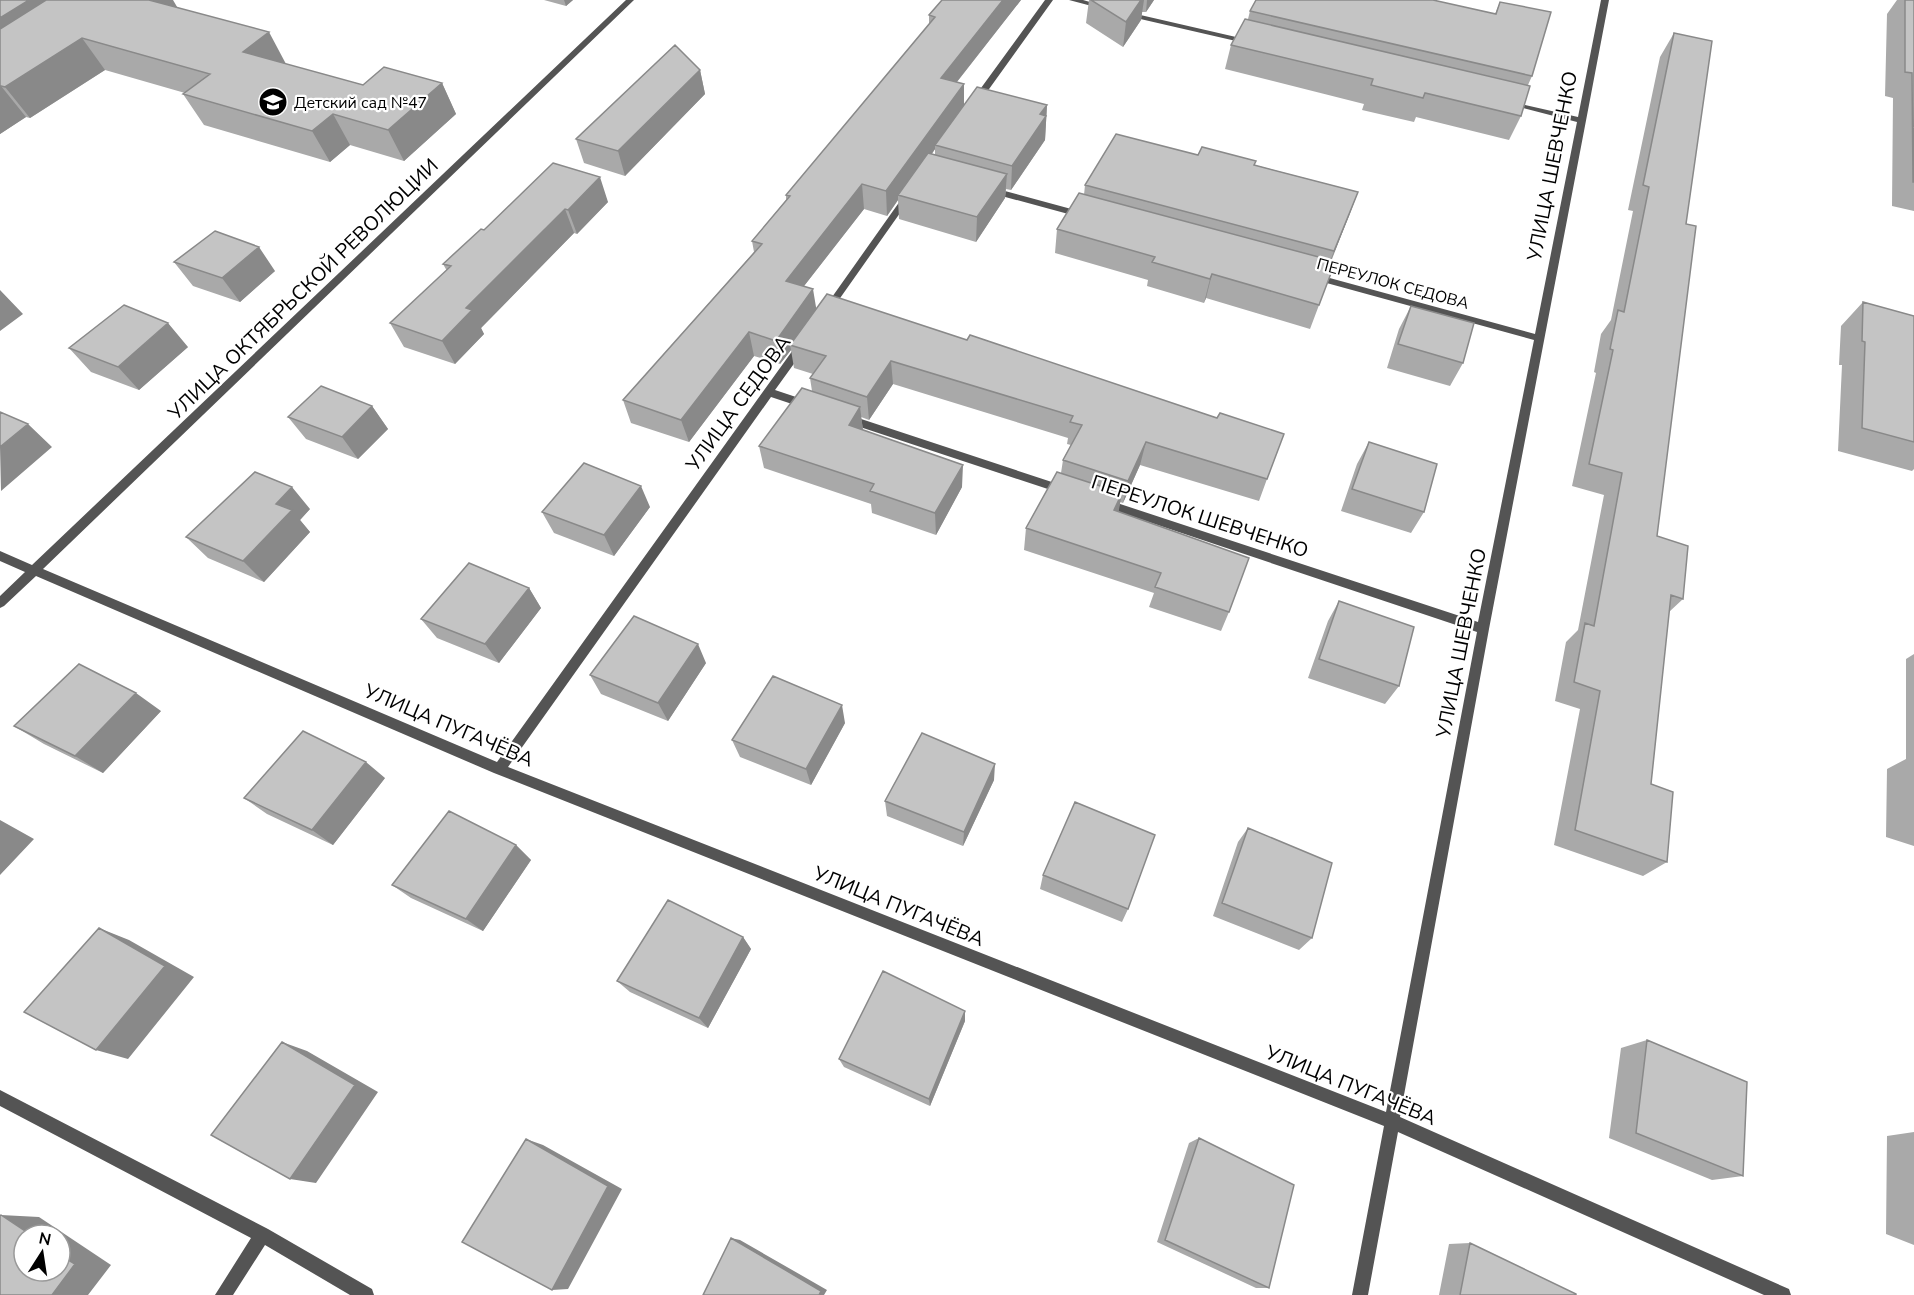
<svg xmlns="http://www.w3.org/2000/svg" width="1914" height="1295" viewBox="0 0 1914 1295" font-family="'Nunito Sans',sans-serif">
  <rect width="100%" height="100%" fill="#fff"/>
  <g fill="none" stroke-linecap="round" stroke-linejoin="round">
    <path fill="#545454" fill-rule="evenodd" d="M626,0H634L43,569L497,762L798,343H806V347L775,390L811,402L812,405L811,408L807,409L771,397L508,767L1386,1112L1477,632L1101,506L1099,503L1105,499L1478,622L1534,340L1312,279L1310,277L1315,274L1535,334L1577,122L1504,103L1508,101L1578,117L1601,0H1609L1489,629L1400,1117L1789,1289L1791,1295H1764L1398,1132L1368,1295H1352L1384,1126L494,773L36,576L4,606L0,608V596L25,572L0,561V551L32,565Z
      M1045,0H1053L979,103H973V99Z
      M1069,0H1083L1107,7L1103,9Z
      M1123,11L1249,40L1253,42L1249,44L1123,15Z
      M990,187L1086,213L1088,215L1083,218L987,192V188Z
      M908,193L912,196L831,311H825V307L905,194Z
      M846,414L1067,487L1068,490L1063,494L842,421L841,418Z
      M0,1090L268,1229L372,1289L374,1295H350L265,1245L233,1295H215L251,1238L0,1106Z"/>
  </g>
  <path fill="#a9a9a9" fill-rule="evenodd" d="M0,0L178,8L286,64L363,85L442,83L456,114L404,161L350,145L330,162L204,125L183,94L185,93L105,70L30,118L26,117L0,134Z
    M544,0H573L566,6Z
    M942,0H1021L957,82L964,105H1047L1045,140L1011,190L1006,189L1005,198L976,242L899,219L898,200L887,216L864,209L804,286L816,308L1267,479L1259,501L1140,465L1123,503L1120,502L1118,512L1229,612L1221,631L1149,607L1154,593L1024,550L1026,528L1061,473L1063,460L1071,445L1067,444L1068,438L893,384L869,420L861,417L863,430L962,487L936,535L872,513L871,504L764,468L759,446L812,391L810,378L813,374L794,368L791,350L780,364L754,356L689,442L631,423L623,400L754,252L752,241L786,200V195L929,24V15ZM935,149V155L932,154Z
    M1089,0H1154L1146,12H1142L1141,20L1123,47L1086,23Z
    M1897,0H1914V211L1892,206L1893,98L1885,96L1887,14Z
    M1500,2L1532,76L1528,85L1521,116L1509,140L1416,117L1414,122L1362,110L1364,104L1225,69L1231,45L1248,19L1250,11L1495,14Z
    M1674,33L1686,224L1657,536L1683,599L1669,612L1651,784L1667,862L1643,876L1554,845L1580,709L1555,701L1566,642L1578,630L1604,495L1572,486L1596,373L1594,372L1601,334L1611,320L1633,211L1628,210L1660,57Z
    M700,70L705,94L625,176L584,163L576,139Z
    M1198,155L1255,165L1358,192L1329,267L1333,268L1310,329L1206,298L1204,303L1147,286L1148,280L1055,253L1057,229L1084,195L1085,185Z
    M553,163L608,202L577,234L574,233L481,328L484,334L455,364L404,347L390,323L447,271L443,264L484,230Z
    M174,262L275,271L240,302L193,286Z
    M1863,302L1914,316V469L1912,471L1838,451L1842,365H1839L1841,326Z
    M1411,306L1463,363L1450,386L1387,368L1399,329Z
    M188,347L139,390L91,372L69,348Z
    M372,406L388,429L358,459L306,439L288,417Z
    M1369,442L1424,512L1411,533L1341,511L1357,464Z
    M650,507L614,556L554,533L542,512Z
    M310,509L300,520L310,532L264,582L208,558L186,537Z
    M529,588L541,608L499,663L437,638L421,619Z
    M1339,601L1399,686L1385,704L1308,678L1328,621Z
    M1914,654V846L1886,837L1887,769L1906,759V659Z
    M706,663L668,721L601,694L590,675Z
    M161,711L103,773L44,744L14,726Z
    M845,723L811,785L740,757L732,740Z
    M385,778L333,845L267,814L244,798Z
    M994,780L963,846L887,816L885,801Z
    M1248,828L1312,938L1299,950L1213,916L1238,842Z
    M516,845L531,860L483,931L411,898L392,885Z
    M1043,875L1128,909L1122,922L1040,889Z
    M743,937L751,949L708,1028L630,992L617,981Z
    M965,1011V1021L930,1106L844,1067L839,1059Z
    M1647,1040L1743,1176L1712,1180L1609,1138L1621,1048Z
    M1914,1132V1245L1886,1234L1887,1136Z
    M1199,1138L1269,1288H1256L1157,1242L1189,1143Z
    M1470,1243L1576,1295H1439L1449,1244Z"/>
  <path fill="#898989" d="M29,0H100L0,64V18Z
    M144,0H173L183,17Z
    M564,0H573L566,6Z
    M1003,0H1021L941,102V78Z
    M1141,0H1144L1141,20L1123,47L1126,22Z
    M1147,0H1154L1146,12Z
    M269,32L286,64L243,52Z
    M82,38L105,70L30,118L5,87Z
    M700,70L705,94L625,176L618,151Z
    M442,83L456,114L404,161L388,130Z
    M964,84V108L935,145V149L901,196L898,195V200L887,216L886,191Z
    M0,86H1L26,117L0,134Z
    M1047,105L1045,140L1011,190L1012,166L1040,114Z
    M333,114L350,145L330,162L312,131Z
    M1007,174L1005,198L976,242L977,217Z
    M600,177L608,202L577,234L568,210Z
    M862,184L864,209L790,304L786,281Z
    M1358,192L1349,216L1325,275L1334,251Z
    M565,209L574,233L481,328L484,334L455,364L442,341L466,308Z
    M259,247L275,271L240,302L222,278Z
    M1212,274L1206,298L1204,303L1210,279Z
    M813,289L817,313L790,345L791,350L780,364L776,341Z
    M0,290L23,314L0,331Z
    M168,323L188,347L139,390L118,367Z
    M749,332L754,356L689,442L681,420Z
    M891,361L893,384L869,420L867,397Z
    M372,406L388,429L358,459L342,437Z
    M860,407L863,430L849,425Z
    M28,424L52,447L1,491L0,447Z
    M1146,442L1140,465L1123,503L1128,481Z
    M963,465L962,487L936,535L935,513Z
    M641,486L650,507L614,556L604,535Z
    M292,487L310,509L300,520L310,532L264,582L243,561L276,504Z
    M1122,493L1118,515L1114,510Z
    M529,588L541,608L499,663L485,644Z
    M698,644L706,663L668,721L658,703Z
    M136,693L161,711L103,773L75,756Z
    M842,705L845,723L811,785L806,769Z
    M366,762L385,778L333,845L312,830Z
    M995,764L994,780L963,846L964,832Z
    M0,820L34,839L0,875Z
    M516,845L531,860L483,931L466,919Z
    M99,928L129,940L194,977L128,1059L96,1050Z
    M743,937L751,949L708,1028L699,1018Z
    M965,1011V1021L930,1106L929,1099Z
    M282,1042L307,1051L378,1092L316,1183L290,1179Z
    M526,1139L543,1145L622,1189L568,1289L552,1290Z
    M1,1215L39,1217L111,1265L88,1295H52L60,1255V1235H31Z
    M731,1238L740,1240L827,1290L824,1295H819Z"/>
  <path fill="#c4c4c4" stroke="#898989" stroke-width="1.5" d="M0,0H29L0,18Z
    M46,0H149L269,32L243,52L363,85L384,67L442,83L388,130L333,114L312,131L183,94L210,74L82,38L5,87L1,86H0V29Z
    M942,0H1003L941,78L964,84L886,191L862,184L786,281L813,289L776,341L749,332L681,420L623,400L762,244L752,241L790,196L786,195L935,17L929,15Z
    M1091,0H1141L1126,22Z
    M1256,0H1433L1496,14L1500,2L1551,12L1532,76L1250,11Z
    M1905,0H1914V182H1913L1912,73L1905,72Z
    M1245,19L1530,86L1521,116L1425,93L1423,98L1371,85L1373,79L1231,45Z
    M1674,33L1712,41L1686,224L1696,226L1657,536L1688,546L1683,599L1671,595L1651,784L1673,792L1667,862L1575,830L1600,691L1574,682L1585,623L1594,626L1622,473L1589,464L1613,350L1610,349L1618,310L1624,312L1649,187L1643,185Z
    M675,45L700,70L618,151L576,139Z
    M977,87L1047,105L1040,114L1046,116L1012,166L935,145Z
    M1116,134L1198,155L1202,147L1256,161L1254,165L1358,192L1334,251L1085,185Z
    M928,153L1007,174L977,217L898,195Z
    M553,163L600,177L568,210L565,209L466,308L472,310L442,341L390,323L451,266L443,264L481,229L484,230Z
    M1079,193L1330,260L1328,266L1333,268L1319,305L1212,274L1210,279L1152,262L1155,257L1057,229Z
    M215,231L259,247L222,278L174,262Z
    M827,294L967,340L970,335L1217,418L1220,413L1284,434L1267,479L1146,442L1128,481L1063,460L1082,425L1070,422L1073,416L891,361L867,397L810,378L826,356L790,345Z
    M1863,302L1914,316V442L1862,428L1865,342L1862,341Z
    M124,305L168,323L118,367L69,348Z
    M1411,306L1474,323L1463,363L1398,344Z
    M321,386L372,406L342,437L288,417Z
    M802,388L860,407L849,425L963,465L935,513L870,491L874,484L759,446Z
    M0,412L28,424L0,447Z
    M1369,442L1437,464L1424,512L1352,489Z
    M584,463L641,486L604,535L542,512Z
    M255,472L292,487L276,504L292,510L243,561L186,537Z
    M1057,472L1122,493L1114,510L1249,558L1229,612L1155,587L1161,573L1026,528Z
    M469,563L529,588L485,644L421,619Z
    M1339,601L1414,627L1399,686L1319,659Z
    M634,616L698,644L658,703L590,675Z
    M79,664L136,693L75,756L14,726Z
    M773,676L842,705L806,769L732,740Z
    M303,731L366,762L312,830L244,798Z
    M922,733L995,764L964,832L885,801Z
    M1075,802L1155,835L1128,909L1043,875Z
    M449,811L516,845L466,919L392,885Z
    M1248,828L1332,863L1312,938L1222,903Z
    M668,900L743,937L699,1018L617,981Z
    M99,928L165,966L96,1050L24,1012Z
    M883,971L965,1011L929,1099L839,1059Z
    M1647,1040L1747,1082L1743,1176L1636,1133Z
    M282,1042L355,1085L290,1179L211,1135Z
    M1199,1138L1294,1185L1269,1288L1165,1240Z
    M526,1139L608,1186L552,1290L462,1242Z
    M1,1215L31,1235H24V1271H60V1255L75,1264L52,1295H0V1216Z
    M731,1238L821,1291L819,1295H703Z
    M1470,1243L1576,1294V1295H1460Z"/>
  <defs>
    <g id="school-disc" transform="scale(1.5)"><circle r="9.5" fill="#000" stroke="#fff"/><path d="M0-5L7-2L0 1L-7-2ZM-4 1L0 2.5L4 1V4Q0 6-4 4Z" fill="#fff"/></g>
  </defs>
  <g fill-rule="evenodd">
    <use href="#school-disc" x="273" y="102"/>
  </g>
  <g text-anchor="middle" stroke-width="4.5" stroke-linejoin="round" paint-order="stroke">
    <g font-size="16" fill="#000" stroke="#fff" text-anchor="start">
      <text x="294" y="108">Детский сад №47</text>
    </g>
    <g font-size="16" fill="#000" stroke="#fff">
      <text transform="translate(1393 283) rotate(15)" y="6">ПЕРЕУЛОК СЕДОВА</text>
    </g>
    <g font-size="20" fill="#000" stroke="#fff">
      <text transform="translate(1552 166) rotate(-79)" y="7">УЛИЦА ШЕВЧЕНКО</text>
      <text transform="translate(303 289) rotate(-44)" y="7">УЛИЦА ОКТЯБРЬСКОЙ РЕВОЛЮЦИИ</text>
      <text transform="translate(738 403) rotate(-54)" y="7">УЛИЦА СЕДОВА</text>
      <text transform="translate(1200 516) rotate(18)" y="7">ПЕРЕУЛОК ШЕВЧЕНКО</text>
      <text transform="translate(1461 643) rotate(-79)" y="7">УЛИЦА ШЕВЧЕНКО</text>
      <text transform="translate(449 725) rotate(23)" y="7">УЛИЦА ПУГАЧЁВА</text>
      <text transform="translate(899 906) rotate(22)" y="7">УЛИЦА ПУГАЧЁВА</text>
      <text transform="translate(1351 1085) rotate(22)" y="7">УЛИЦА ПУГАЧЁВА</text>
    </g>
  </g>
  <g transform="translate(42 1253) rotate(12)"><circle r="28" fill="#ffffff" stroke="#999999" stroke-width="1.5"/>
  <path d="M0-4.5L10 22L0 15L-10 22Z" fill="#000000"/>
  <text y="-9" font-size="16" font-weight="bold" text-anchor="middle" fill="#000000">N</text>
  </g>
</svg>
